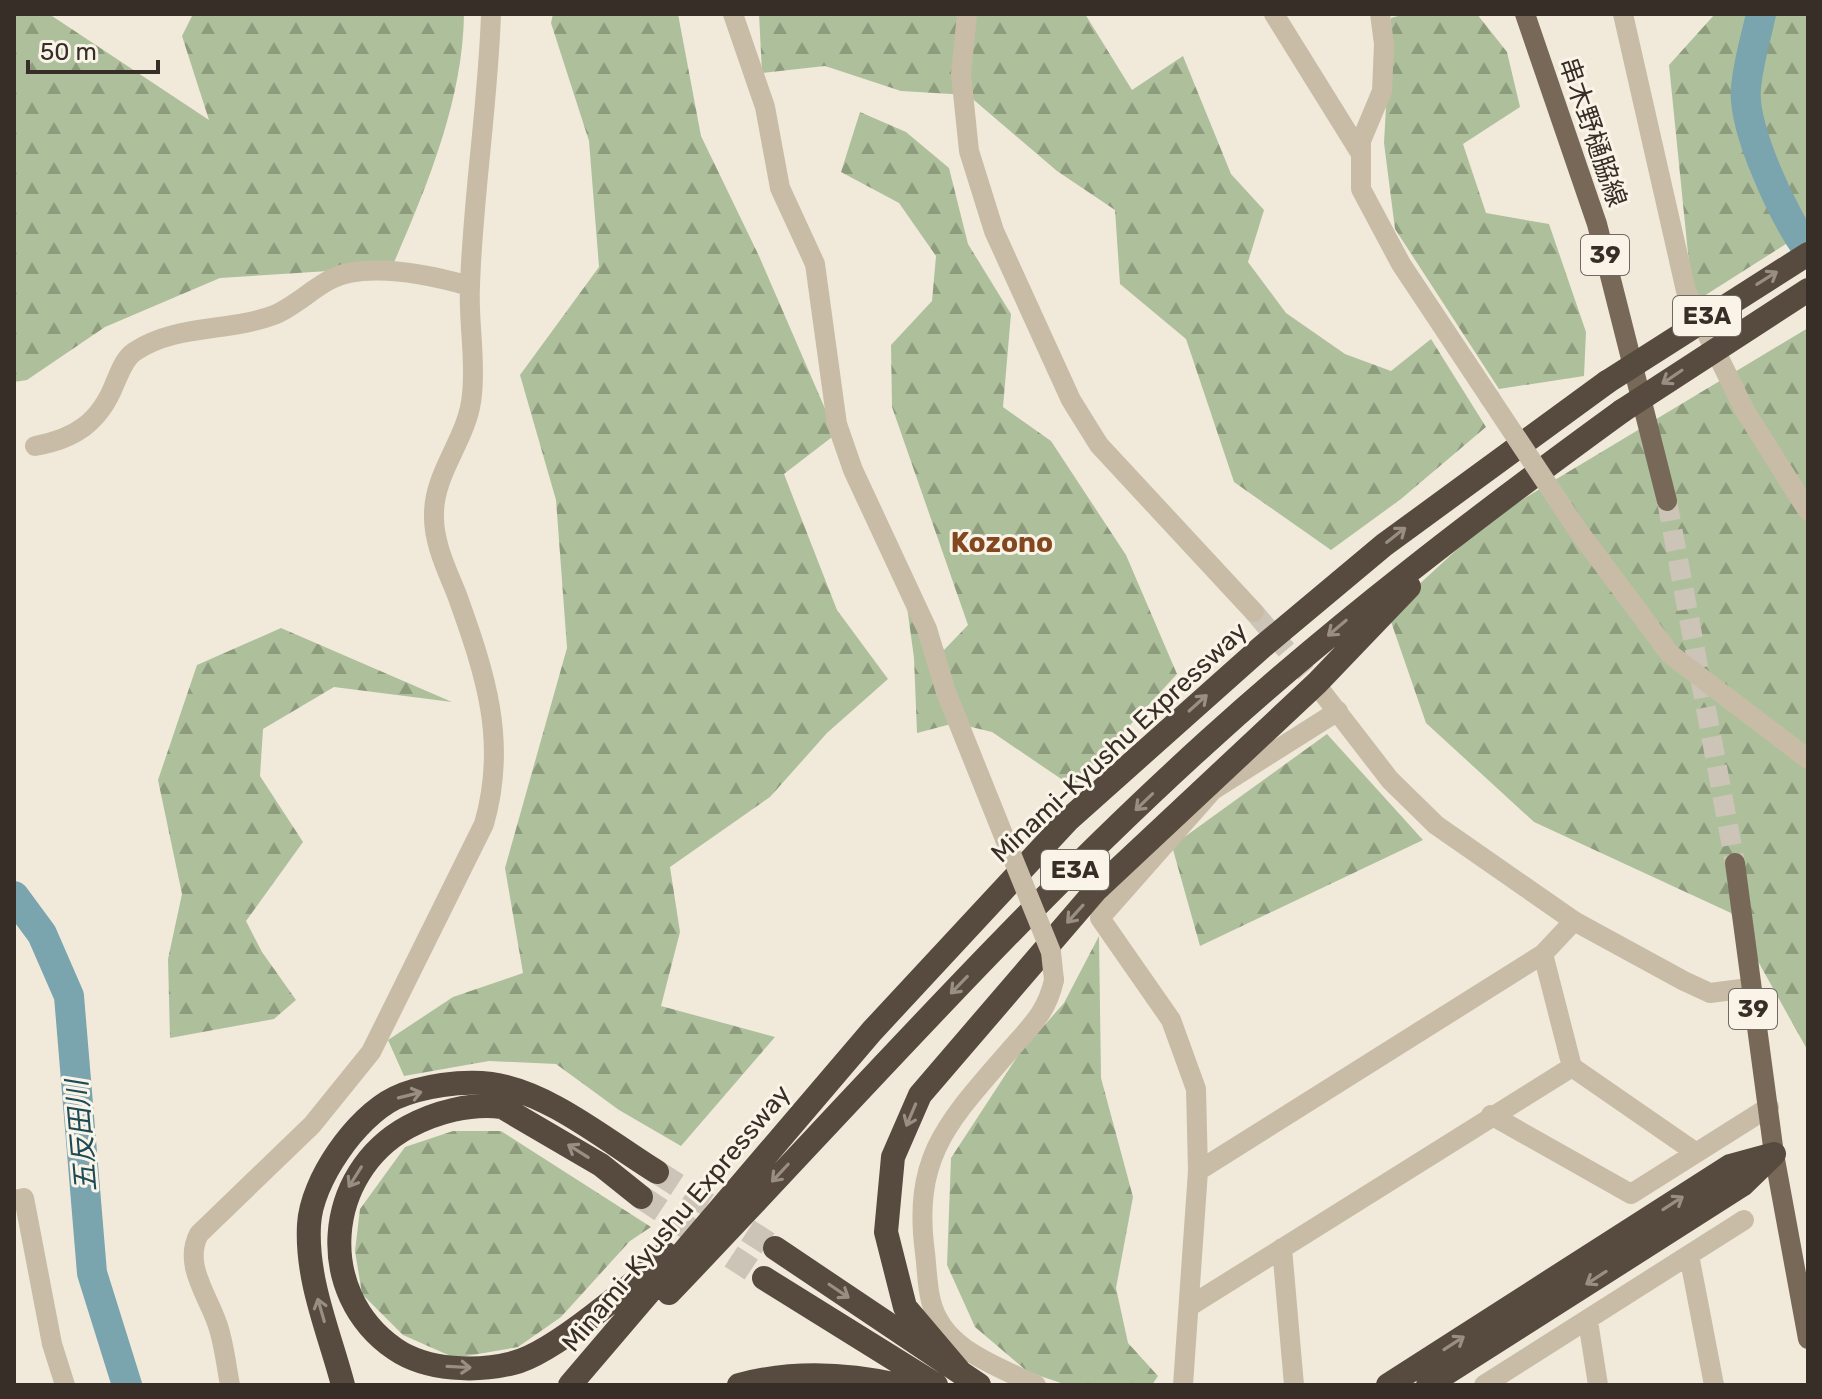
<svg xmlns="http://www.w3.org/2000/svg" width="1822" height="1399" viewBox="0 0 1822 1399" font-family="Rubik,'Noto Sans JP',sans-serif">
  <defs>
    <pattern id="forest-firs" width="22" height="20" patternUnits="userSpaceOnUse" patternTransform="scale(2)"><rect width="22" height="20" fill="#aec09b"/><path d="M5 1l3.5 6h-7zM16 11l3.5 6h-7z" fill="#8e9c7e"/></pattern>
  </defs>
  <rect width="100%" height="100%" fill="#f1eadb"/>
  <path fill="url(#forest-firs)" d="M14,14H49L209,120L182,36L193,14H464C463,101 426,189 392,267L220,278L105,327L27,380L14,382Z
    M553,14H678L701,136L759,256L836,434L784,474L837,610L888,679L827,733L770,797L670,867L680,932L661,1006L775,1037L681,1146L619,1110L556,1064L489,1061L404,1076L388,1040L453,997L523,973L505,868L567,648L556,500L520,375L599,267L589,141L551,23Z
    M759,14H1085L1132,90L1183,56L1231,174L1264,210L1248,262L1286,313L1345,354L1391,371L1431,339L1486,427L1401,499L1331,550L1234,482L1186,339L1120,284L1115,210L1057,171L968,95L901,91L825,66L762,73Z
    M1405,14H1477L1507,52L1520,107L1463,144L1486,213L1549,224L1586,332L1584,376L1499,389L1395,229L1384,143L1391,18Z
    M1715,14H1808V230L1693,303L1669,65Z
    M860,112L906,132L949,168L968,244L1011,314L1003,407L1051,441L1126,555L1177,674L1073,787L992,732L955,723L917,733L914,658L902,570L944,650L968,625L892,407L891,345L932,301L936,256L899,203L841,172Z
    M1808,328V1051L1731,913L1534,822L1426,723L1388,613L1490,519Z
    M281,628L452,702L334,687L263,729L260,776L303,842L246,921L262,952L296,1000L274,1019L170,1038L168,959L182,894L158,780L197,665Z
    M1327,734L1423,840L1200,946L1172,846Z
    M1099,936L1101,1078L1133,1197L1116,1288L1128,1343L1158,1376L1152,1385H1067L1028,1372L975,1327L947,1265L951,1158L1019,1054L1064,1003Z
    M453,1131H501L651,1227L630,1241L561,1317L518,1347L455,1358L403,1335L362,1294L355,1251L360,1209L405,1147Z"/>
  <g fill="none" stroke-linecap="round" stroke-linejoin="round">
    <path stroke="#7aa4ae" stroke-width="30" d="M1761,14C1756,38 1748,63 1746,88C1742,128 1784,217 1808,250
      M14,896L42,934L69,996L92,1273L127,1385"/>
    <path stroke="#ccc4b7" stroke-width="20" stroke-dasharray="20 10" stroke-linecap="butt" d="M1254,612L1322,692"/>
    <path stroke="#ccc4b7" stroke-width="20" stroke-dasharray="20 10" stroke-linecap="butt" d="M1667,501L1735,863"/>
    <path stroke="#ccc4b7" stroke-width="24" stroke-dasharray="24 12" stroke-linecap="butt" d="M657,1172L775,1248
      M641,1197L764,1278"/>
    <path stroke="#c9bca7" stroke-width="20" d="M733,14L765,107L780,188L815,264L837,424L853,470L927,629L946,692L1005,839
      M1274,14L1361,154
      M1380,14L1384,44L1382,91L1361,141V189L1401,264L1490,398
      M1623,14L1686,291L1745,411L1808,511
      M35,446C75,439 100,422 115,383C120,372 124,359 134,352C174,324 230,332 274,315C299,305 323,277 349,273C386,266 434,276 469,286
      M1579,532L1670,654L1808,759
      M1543,954L1572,1067L1695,1152
      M1491,1115L1631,1194L1769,1107
      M1198,1171L1543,954L1574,921
      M14,1200L24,1198L52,1344L65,1385
      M1282,1248L1294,1385
      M1689,1255L1714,1385
      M1190,1306L1572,1067
      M1588,1321L1598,1385
      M230,1385C226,1365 224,1342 217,1323C207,1294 183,1264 199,1234L312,1125L371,1052L484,824C508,741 485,673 457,595C447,570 433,542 434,514C434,471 469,437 472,394C476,358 468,321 470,285C473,195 488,105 491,14
      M1036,1385C997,1366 942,1349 931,1301C927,1286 927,1269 925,1253C912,1155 949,1121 1010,1050C1031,1026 1047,1012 1054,980
      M1183,1385L1198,1171L1196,1089L1171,1020L1100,918L1213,790L1338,711
      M1484,1385L1744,1220"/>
    <path stroke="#c9bca7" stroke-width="20" d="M967,14L961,74L969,151L994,231L1071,400L1099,445L1254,612
      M1322,692L1390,780L1436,825L1574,921L1684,981L1710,993L1749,988"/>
    <path stroke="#786858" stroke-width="20" d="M1525,14L1597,224L1667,501
      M1735,863L1774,1154L1808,1339"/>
    <path stroke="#574a3e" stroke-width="24" d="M641,1197L601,1165L502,1107C470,1103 436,1112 408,1127C324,1173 314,1293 395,1349C427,1371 477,1372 513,1363C552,1354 636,1283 665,1253
      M775,1248L979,1385
      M764,1278L936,1385
      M669,1293C847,1107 1017,914 1208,741C1339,622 1479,515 1622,411
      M961,1373L905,1307L886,1232L893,1157L920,1095L1096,890L1317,683L1409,587
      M343,1385C329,1332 306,1280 309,1225C311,1181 356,1117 395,1098C421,1086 463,1080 491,1084C549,1092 608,1142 657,1172
      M570,1385L872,1031L1068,820L1262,647L1384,545L1607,382
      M739,1385C791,1371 845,1373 898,1385
      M1388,1385L1730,1166L1774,1154
      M1428,1385L1742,1185L1772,1156"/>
    <path stroke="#c9bca7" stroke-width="20" d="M1490,398L1579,532
      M1005,839L1051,952L1054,980"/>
    <path stroke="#574a3e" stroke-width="24" d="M1607,382L1808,254
      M1622,411L1808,290"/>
  </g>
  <defs><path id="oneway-shaft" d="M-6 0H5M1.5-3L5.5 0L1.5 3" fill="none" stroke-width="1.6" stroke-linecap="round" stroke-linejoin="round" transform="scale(2)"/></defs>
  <g stroke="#988e82">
    <use href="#oneway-shaft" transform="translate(1767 278) rotate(-32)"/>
    <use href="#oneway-shaft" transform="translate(1672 377) rotate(146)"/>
    <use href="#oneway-shaft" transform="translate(1396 535) rotate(-38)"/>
    <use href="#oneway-shaft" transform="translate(1337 628) rotate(140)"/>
    <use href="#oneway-shaft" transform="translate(1198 703) rotate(-42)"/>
    <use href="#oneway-shaft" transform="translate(1144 802) rotate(136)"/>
    <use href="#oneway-shaft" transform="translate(1075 914) rotate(132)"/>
    <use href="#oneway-shaft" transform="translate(959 985) rotate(134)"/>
    <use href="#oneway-shaft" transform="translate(410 1095) rotate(-14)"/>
    <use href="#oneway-shaft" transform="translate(911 1115) rotate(113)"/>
    <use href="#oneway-shaft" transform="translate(578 1151) rotate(-148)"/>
    <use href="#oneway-shaft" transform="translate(780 1173) rotate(133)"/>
    <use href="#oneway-shaft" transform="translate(355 1177) rotate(122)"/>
    <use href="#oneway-shaft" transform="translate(1673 1203) rotate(-33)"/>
    <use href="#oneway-shaft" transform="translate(1596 1278) rotate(147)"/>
    <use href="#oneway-shaft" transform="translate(839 1291) rotate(34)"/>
    <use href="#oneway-shaft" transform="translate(321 1310) rotate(-106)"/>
    <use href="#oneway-shaft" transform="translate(1454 1343) rotate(-33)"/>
    <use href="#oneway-shaft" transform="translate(459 1367) rotate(3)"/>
  </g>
  <g text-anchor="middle" stroke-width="6" stroke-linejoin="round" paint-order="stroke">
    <g fill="#f9f4e7" stroke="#706961" stroke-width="2">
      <rect x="1581" y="235" width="48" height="40" rx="6"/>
      <rect x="1673" y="296" width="68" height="40" rx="6"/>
      <rect x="1041" y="850" width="68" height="40" rx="6"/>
      <rect x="1729" y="989" width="48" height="40" rx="6"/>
    </g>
    <g font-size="24" font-weight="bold" fill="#362e27">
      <text x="1605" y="263">39</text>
      <text x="1707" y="324">E3A</text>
      <text x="1075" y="878">E3A</text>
      <text x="1753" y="1017">39</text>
    </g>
    <g font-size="26" fill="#362e27" stroke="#f9f4e7">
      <text transform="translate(1593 132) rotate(71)" y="9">串木野樋脇線</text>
      <text transform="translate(1119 742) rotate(-43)" y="9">Minami-Kyushu Expressway</text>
      <text transform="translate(676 1218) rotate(-50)" y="9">Minami-Kyushu Expressway</text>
    </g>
    <g font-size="28" font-weight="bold" fill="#844821" stroke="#f9f4e7">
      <text x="1002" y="552">Kozono</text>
    </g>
    <g font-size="28" font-style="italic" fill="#1d4a57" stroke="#f9f4e7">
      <text transform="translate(81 1136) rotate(-95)" y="10">五反田川</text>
    </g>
  </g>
  <rect width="1822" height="1399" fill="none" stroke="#362e27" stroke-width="32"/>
  <path d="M28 60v12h130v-12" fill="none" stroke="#362e27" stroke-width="4"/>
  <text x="40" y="60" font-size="24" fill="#362e27" stroke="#f9f4e7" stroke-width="6" paint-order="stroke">50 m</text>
</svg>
